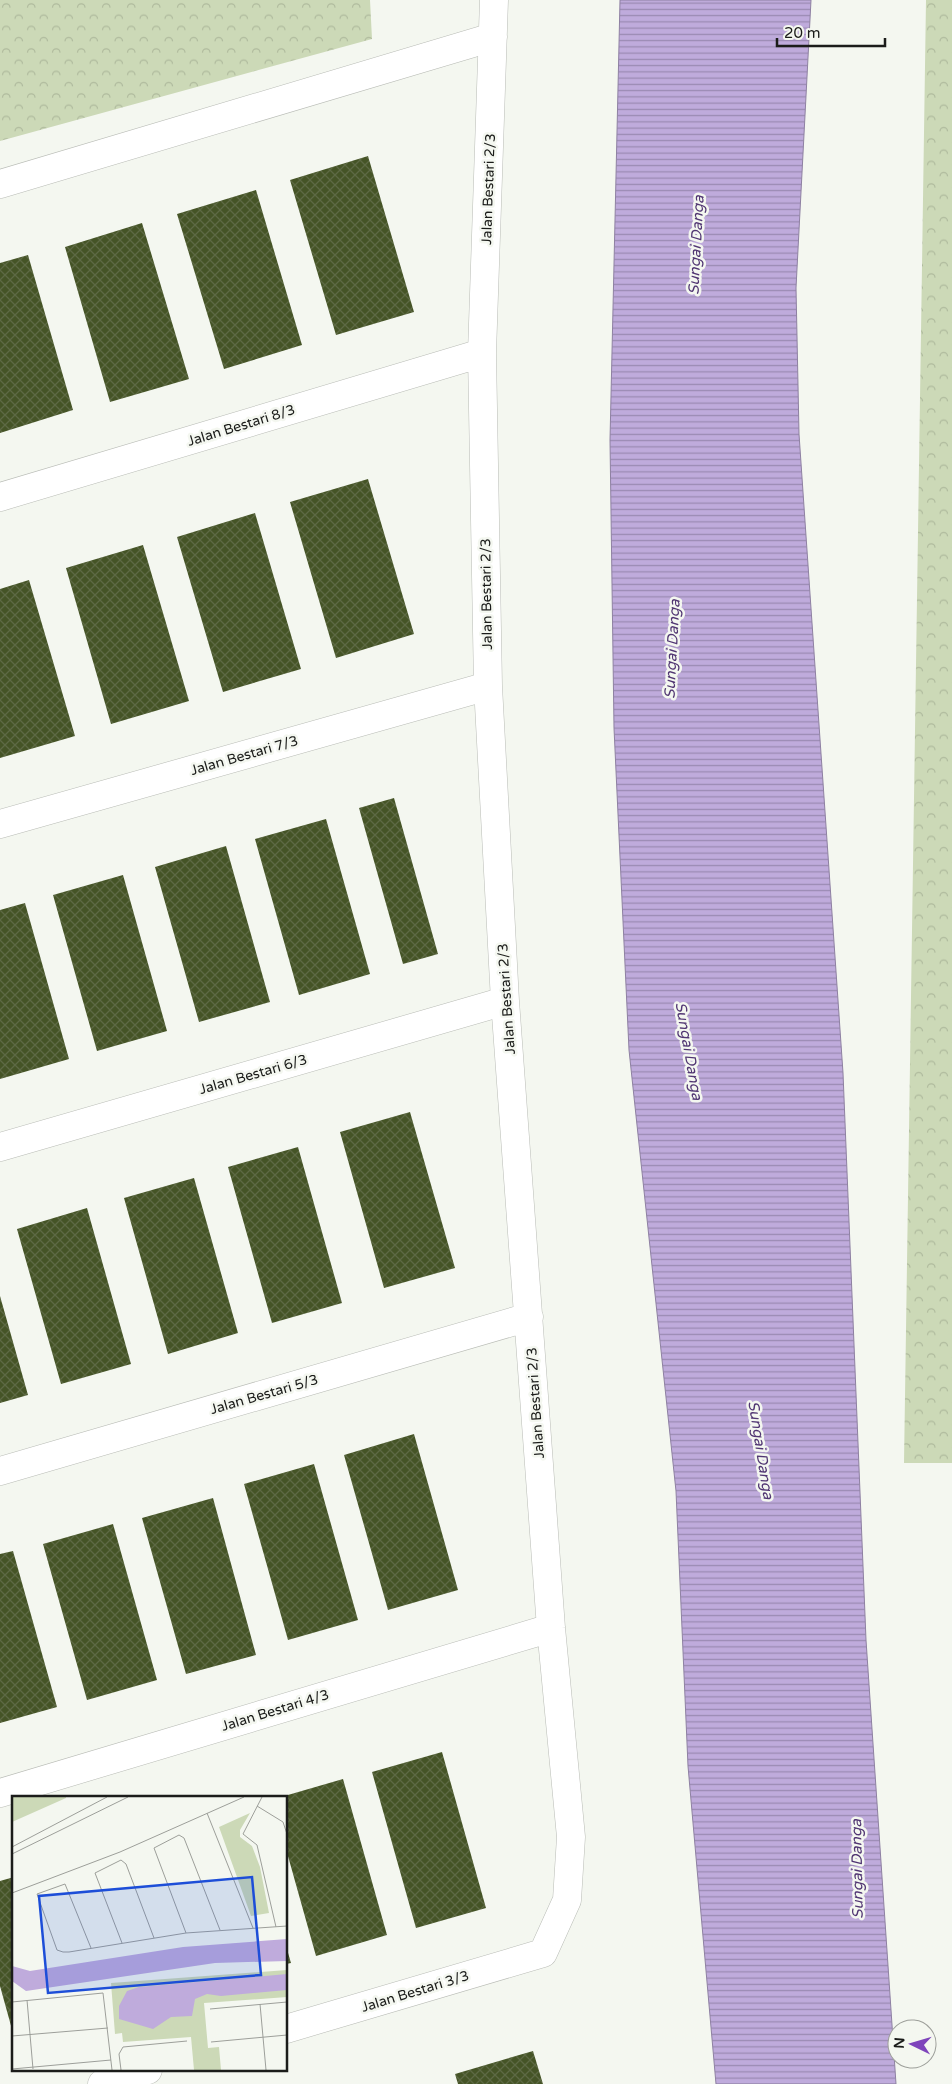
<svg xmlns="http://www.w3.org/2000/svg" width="952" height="2084" viewBox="0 0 952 2084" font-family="'Varela Round',sans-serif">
  <defs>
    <pattern id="park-crowns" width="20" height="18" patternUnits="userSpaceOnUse" patternTransform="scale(1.25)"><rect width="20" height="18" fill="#ccd9b7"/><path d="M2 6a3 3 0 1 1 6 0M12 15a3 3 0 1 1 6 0" fill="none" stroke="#afba9d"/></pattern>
    <pattern id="water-rules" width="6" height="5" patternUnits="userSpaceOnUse" patternTransform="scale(1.25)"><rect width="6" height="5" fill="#bfabdc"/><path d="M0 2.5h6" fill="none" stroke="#9a8ab2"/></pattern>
    <pattern id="building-cross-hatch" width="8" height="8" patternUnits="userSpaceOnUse" patternTransform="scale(1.25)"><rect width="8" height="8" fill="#455426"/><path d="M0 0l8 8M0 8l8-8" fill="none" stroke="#5d6944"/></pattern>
  </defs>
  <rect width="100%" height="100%" fill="#f4f7f0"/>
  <path fill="url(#park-crowns)" d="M0,0H370L372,39L0,141Z
    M926,0H952V1463H904Z"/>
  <path fill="url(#water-rules)" stroke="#8e80a2" d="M620,0H811L796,288L799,434L843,1073L866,1640L896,2084H716L688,1766L676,1491L629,1050L614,728L610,440Z"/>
  <path fill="url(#building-cross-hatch)" d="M368,156L414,312L336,335L290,180Z
    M256,190L302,345L224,369L177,214Z
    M142,223L189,379L110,402L65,247Z
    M28,255L73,410L0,433V263Z
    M368,479L414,634L336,658L290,502Z
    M255,513L301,669L223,692L177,537Z
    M143,545L189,701L111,724L66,568Z
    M29,580L75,736L0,758V589Z
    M394,798L438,954L403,964L359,808Z
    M326,819L370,974L299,995L255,839Z
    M226,846L270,1002L199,1022L155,867Z
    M123,875L167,1031L97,1051L53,895Z
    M25,903L69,1059L0,1079V910Z
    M410,1112L455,1268L384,1288L340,1132Z
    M298,1147L342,1303L272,1323L228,1167Z
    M194,1178L238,1333L168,1354L124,1198Z
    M87,1208L131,1364L61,1384L17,1229Z
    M0,1296L28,1395L0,1403Z
    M414,1434L458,1590L388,1610L344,1455Z
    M314,1464L358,1620L288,1640L244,1484Z
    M213,1498L256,1655L186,1674L142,1518Z
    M113,1524L157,1680L87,1700L43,1544Z
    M13,1551L57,1707L0,1723V1554Z
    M442,1752L486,1908L416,1928L372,1772Z
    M343,1779L387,1935L316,1956L286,1849V1798L281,1797Z
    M14,1877V2033H13L0,1986V1881Z
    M286,1946L291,1963L286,1964Z
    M533,2051L543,2084H458L455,2074Z"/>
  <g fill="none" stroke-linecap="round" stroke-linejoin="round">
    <g stroke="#b9bcb6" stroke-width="29">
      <path id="street" d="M0,184L493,37
        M0,497L482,353
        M0,824L488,686
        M0,1147L505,1001
        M0,1471L529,1317
        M0,1793L551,1628
        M286,2029L543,1953L567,1900L571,1837L551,1628L505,1001L488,686L482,353L494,0
        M102,2084L148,2070"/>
    </g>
    <use href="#street" stroke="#fff" stroke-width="28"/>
  </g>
  <g text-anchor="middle" stroke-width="5" stroke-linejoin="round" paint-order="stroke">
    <g font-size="14" fill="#1b1c1a" stroke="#f4f7f0">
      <text transform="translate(488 189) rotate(-88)" y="5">Jalan Bestari 2/3</text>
      <text transform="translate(241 425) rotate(-17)" y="5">Jalan Bestari 8/3</text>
      <text transform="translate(486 594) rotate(-91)" y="5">Jalan Bestari 2/3</text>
      <text transform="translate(244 755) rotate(-16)" y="5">Jalan Bestari 7/3</text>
      <text transform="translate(506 999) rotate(-94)" y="5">Jalan Bestari 2/3</text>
      <text transform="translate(253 1074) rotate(-16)" y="5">Jalan Bestari 6/3</text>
      <text transform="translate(264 1394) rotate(-16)" y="5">Jalan Bestari 5/3</text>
      <text transform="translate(535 1403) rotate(-94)" y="5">Jalan Bestari 2/3</text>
      <text transform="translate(275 1710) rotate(-17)" y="5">Jalan Bestari 4/3</text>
      <text transform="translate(415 1991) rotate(-17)" y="5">Jalan Bestari 3/3</text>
    </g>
    <g font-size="15" font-style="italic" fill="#513673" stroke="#f4f7f0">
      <text transform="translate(696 245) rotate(-87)" y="5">Sungai Danga</text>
      <text transform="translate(672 649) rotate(-87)" y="5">Sungai Danga</text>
      <text transform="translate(689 1051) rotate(80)" y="5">Sungai Danga</text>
      <text transform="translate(761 1450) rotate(81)" y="5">Sungai Danga</text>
      <text transform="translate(857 1869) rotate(-91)" y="5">Sungai Danga</text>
    </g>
  </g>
  <g transform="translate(12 1796)">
    <rect width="275" height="275" fill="#f4f7f0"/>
    <path d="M0,1H54V2L0,26ZM238,17L228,34V41L240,50L248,71L257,117L239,120L207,31ZM275,174V201L192,207L196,252L207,251L209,274H182L179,241L111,246L110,237L103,238L99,187Z" fill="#ccd9b7"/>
    <path d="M275,143V165L203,167L14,195L0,185V170L18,175L171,151ZM275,178V194L209,200L195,198L183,203L180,220L159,221L141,233L107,223V210L115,195L127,191Z" fill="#bfabdc"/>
    <path fill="none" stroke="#9d9f9a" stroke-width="1" d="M250,1L231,38L245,49L264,131M245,10L271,26L275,38M195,17L241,132M0,51L95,1M0,58L116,1M0,97L108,56L232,1M174,137L142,52L167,39L172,42L208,134M110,147L83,77L109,64L114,68L142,142M79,152L53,88L25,98L45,154L51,156H57L174,137L275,130M15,204L21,273M0,206L91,197L100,274M248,208L254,274M198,213L275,206M0,240L96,232M199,246L275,239M0,273L99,264M109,274L107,258L111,251L175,245"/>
    <path fill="#1d4ed8" fill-opacity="0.15" stroke="#1d4ed8" stroke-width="2.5" d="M240,81L249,179L36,197L27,100Z"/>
    <rect width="275" height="275" fill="none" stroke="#1b1c1a" stroke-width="2.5"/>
  </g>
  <g transform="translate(912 2044) rotate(275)"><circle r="24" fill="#f4f7f0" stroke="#9d9f9a"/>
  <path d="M0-4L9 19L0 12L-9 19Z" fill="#7e44bb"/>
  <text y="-8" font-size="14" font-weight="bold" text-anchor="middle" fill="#1b1c1a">N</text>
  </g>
  <path d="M777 38v8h108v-8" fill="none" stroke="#1b1c1a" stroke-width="2.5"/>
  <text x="784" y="38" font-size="15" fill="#1b1c1a" stroke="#f4f7f0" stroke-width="4" paint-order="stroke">20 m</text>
</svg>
